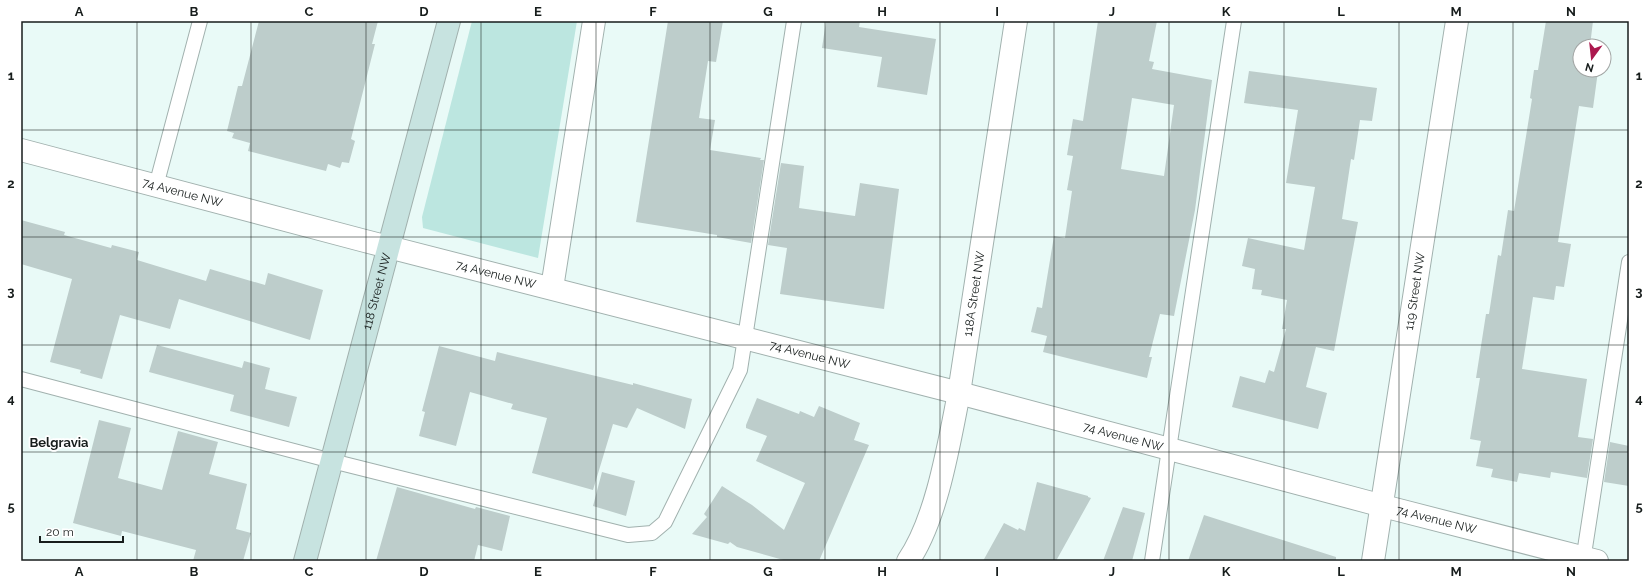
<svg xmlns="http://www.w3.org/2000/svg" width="1650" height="582" viewBox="0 0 1650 582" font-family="Raleway,sans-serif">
  <rect width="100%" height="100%" fill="#e9faf7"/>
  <path fill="#bce6e0" d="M472,21H577L538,258L423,228L422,217Z"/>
  <path fill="#bdcdcb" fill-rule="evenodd" d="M259,21H378L372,44H375L351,139L355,141L349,163L342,162L340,168L328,164L326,171L248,151L250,143L232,138L234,133L227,131L238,86H242Z
    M668,21H723L716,62L708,61L699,118L715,120L710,150L761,158L760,160H764L751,243L717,237V235L636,222Z
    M826,21H860L859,27L936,39L927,95L877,87L882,57L822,48Z
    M1098,21H1157L1149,61L1154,62L1152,69L1212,80L1195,210L1174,316L1160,314L1149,357H1152L1147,378L1043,352L1047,336L1031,332L1037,307L1042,308L1054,236L1065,238L1072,191L1067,190L1073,156L1067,155L1073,119L1083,121ZM1132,98L1174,105L1164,176L1121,169Z
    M1546,21H1593L1590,46H1580V70L1598,71L1593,108L1579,106L1558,242L1571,244L1564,287L1556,286L1554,300L1533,297L1522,369L1587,379L1578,437L1593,439L1587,478L1551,472L1550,478L1519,473L1517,482L1491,477L1493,469L1476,466L1481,441L1470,439L1480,378H1476L1486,314H1489L1498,255L1501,256L1508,210L1514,211L1532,99L1530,98L1534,70H1538Z
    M1249,71L1377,88L1372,121L1360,120L1354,160L1351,159L1342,219L1358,222L1334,351L1316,347L1306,387L1327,393L1318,429L1232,407L1240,376L1265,383L1269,370L1274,372L1286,329H1282L1287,300L1261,295L1262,290L1252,289L1255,269L1242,266L1248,238L1304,250L1315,187L1286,183L1298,110L1244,103Z
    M781,163L804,166L799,208L855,216L860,183L899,189L884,309L780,294L787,248L768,245Z
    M21,220L65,232L64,235L111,248L112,245L139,252L137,260L206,281L210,269L265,285L268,273L323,290L310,340L179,299L170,329L120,315L102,379L80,373L81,370L50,362L72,279L21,264Z
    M157,345L242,368L244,361L270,368L265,389L297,397L289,427L230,411L234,395L149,372Z
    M439,346L495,361L497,352L633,385V383L692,399L685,429L637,408L627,428L613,424L593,490L532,473L547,418L511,409L513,404L470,392L456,446L419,436L425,412L422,411Z
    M757,398L799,414L800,411L814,417L819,406L860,423L854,440L869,445L819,561H787L737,547L730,542L728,544L692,534L707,517L704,514L722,486L752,505L784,530L805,483L756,461L767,436L746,428V425Z
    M99,420L131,428L118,478L162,490L178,431L218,442L209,474L247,484L236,529L251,533L243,561H193L196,550L122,531L121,536L73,523Z
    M1610,442L1629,446V486L1604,482Z
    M602,472L635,481L626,516L593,506Z
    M1037,482L1088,496V497L1091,498L1056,561H983L1004,523L1018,530L1019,528L1025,531Z
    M397,487L475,509L476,507L510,516L502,551L478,545L474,561H376Z
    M1123,507L1145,513L1132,561H1103Z
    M1204,515L1336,557V561H1188Z"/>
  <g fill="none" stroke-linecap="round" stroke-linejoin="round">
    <g stroke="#a1b1ae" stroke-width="16">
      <path id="lane" d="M156,186L200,21
        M21,379L332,461L628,535L652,533L665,522L740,370L794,21
        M1152,561L1234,21
        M1583,561L1629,262"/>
    </g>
    <g stroke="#a1b1ae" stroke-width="24">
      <g id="street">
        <path id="s1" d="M21,150L365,241L959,393L1383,506L1597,561"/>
        <path d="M552,288L594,21"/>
        <path id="s2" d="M908,561C937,519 949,443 959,393L1016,21"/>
        <path id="s3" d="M1373,561L1457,21"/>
      </g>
    </g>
    <g stroke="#a1b1ae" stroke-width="24">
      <g id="secondary">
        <path id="s4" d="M305,561L449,21"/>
      </g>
    </g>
    <use href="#lane" stroke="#fff" stroke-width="14"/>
    <use href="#street" stroke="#fff" stroke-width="22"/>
    <use href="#secondary" stroke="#c7e3e0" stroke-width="22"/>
  </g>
  <path fill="none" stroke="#171d1c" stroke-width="1" stroke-opacity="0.55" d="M137,21V561M251,21V561M366,21V561M481,21V561M596,21V561M710,21V561M825,21V561M940,21V561M1054,21V561M1169,21V561M1284,21V561M1399,21V561M1513,21V561M21,130H1629M21,237H1629M21,345H1629M21,452H1629"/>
  <g text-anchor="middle" stroke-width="3.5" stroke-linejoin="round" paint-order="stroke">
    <g font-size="12" fill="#171d1c" stroke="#fff">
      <text dy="4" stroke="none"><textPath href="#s1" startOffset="167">74 Avenue NW</textPath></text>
      <text dy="4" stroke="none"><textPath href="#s1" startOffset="491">74 Avenue NW</textPath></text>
      <text dy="4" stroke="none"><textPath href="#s4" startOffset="279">118 Street NW</textPath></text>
      <text dy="4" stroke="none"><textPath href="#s3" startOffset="273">119 Street NW</textPath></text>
      <text dy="4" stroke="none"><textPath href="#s2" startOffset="277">118A Street NW</textPath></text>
      <text dy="4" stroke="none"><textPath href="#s1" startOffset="815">74 Avenue NW</textPath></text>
      <text dy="4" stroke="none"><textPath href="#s1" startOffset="1139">74 Avenue NW</textPath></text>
      <text dy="4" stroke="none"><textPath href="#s1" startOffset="1463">74 Avenue NW</textPath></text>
    </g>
    <g font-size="13" font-weight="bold" fill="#171d1c" stroke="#fff">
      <text x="59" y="447">Belgravia</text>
    </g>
  </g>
  <rect width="1650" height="582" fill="none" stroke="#ffffff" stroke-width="44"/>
  <g transform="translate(1592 58) rotate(195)"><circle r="19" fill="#ffffff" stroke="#a2a5a4"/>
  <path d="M0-3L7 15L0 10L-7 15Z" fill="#ab184e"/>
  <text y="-6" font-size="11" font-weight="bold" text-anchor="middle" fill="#171d1c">N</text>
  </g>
  <path d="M40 536v6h83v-6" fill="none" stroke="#171d1c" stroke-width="2"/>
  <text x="46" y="536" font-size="12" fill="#171d1c" stroke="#ffffff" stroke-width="3" paint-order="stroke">20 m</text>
  <rect x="22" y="22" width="1606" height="538" fill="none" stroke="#171d1c" stroke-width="1.5"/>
  <g font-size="13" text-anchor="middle" font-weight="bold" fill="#171d1c">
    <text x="79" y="16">A</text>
    <text x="194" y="16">B</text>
    <text x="309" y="16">C</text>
    <text x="424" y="16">D</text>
    <text x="538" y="16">E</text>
    <text x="653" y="16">F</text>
    <text x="768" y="16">G</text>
    <text x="882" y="16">H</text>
    <text x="997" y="16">I</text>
    <text x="1112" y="16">J</text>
    <text x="1226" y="16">K</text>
    <text x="1341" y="16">L</text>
    <text x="1456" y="16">M</text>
    <text x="1571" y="16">N</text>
    <text x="11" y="80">1</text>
    <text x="1639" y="80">1</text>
    <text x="11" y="188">2</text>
    <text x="1639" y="188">2</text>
    <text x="11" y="296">3</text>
    <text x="1639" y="296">3</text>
    <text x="11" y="403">4</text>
    <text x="1639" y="403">4</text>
    <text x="11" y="511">5</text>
    <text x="1639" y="511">5</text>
    <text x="79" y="576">A</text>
    <text x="194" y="576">B</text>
    <text x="309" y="576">C</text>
    <text x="424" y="576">D</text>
    <text x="538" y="576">E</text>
    <text x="653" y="576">F</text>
    <text x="768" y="576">G</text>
    <text x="882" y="576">H</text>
    <text x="997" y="576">I</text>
    <text x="1112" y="576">J</text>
    <text x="1226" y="576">K</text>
    <text x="1341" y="576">L</text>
    <text x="1456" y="576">M</text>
    <text x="1571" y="576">N</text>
  </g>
</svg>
